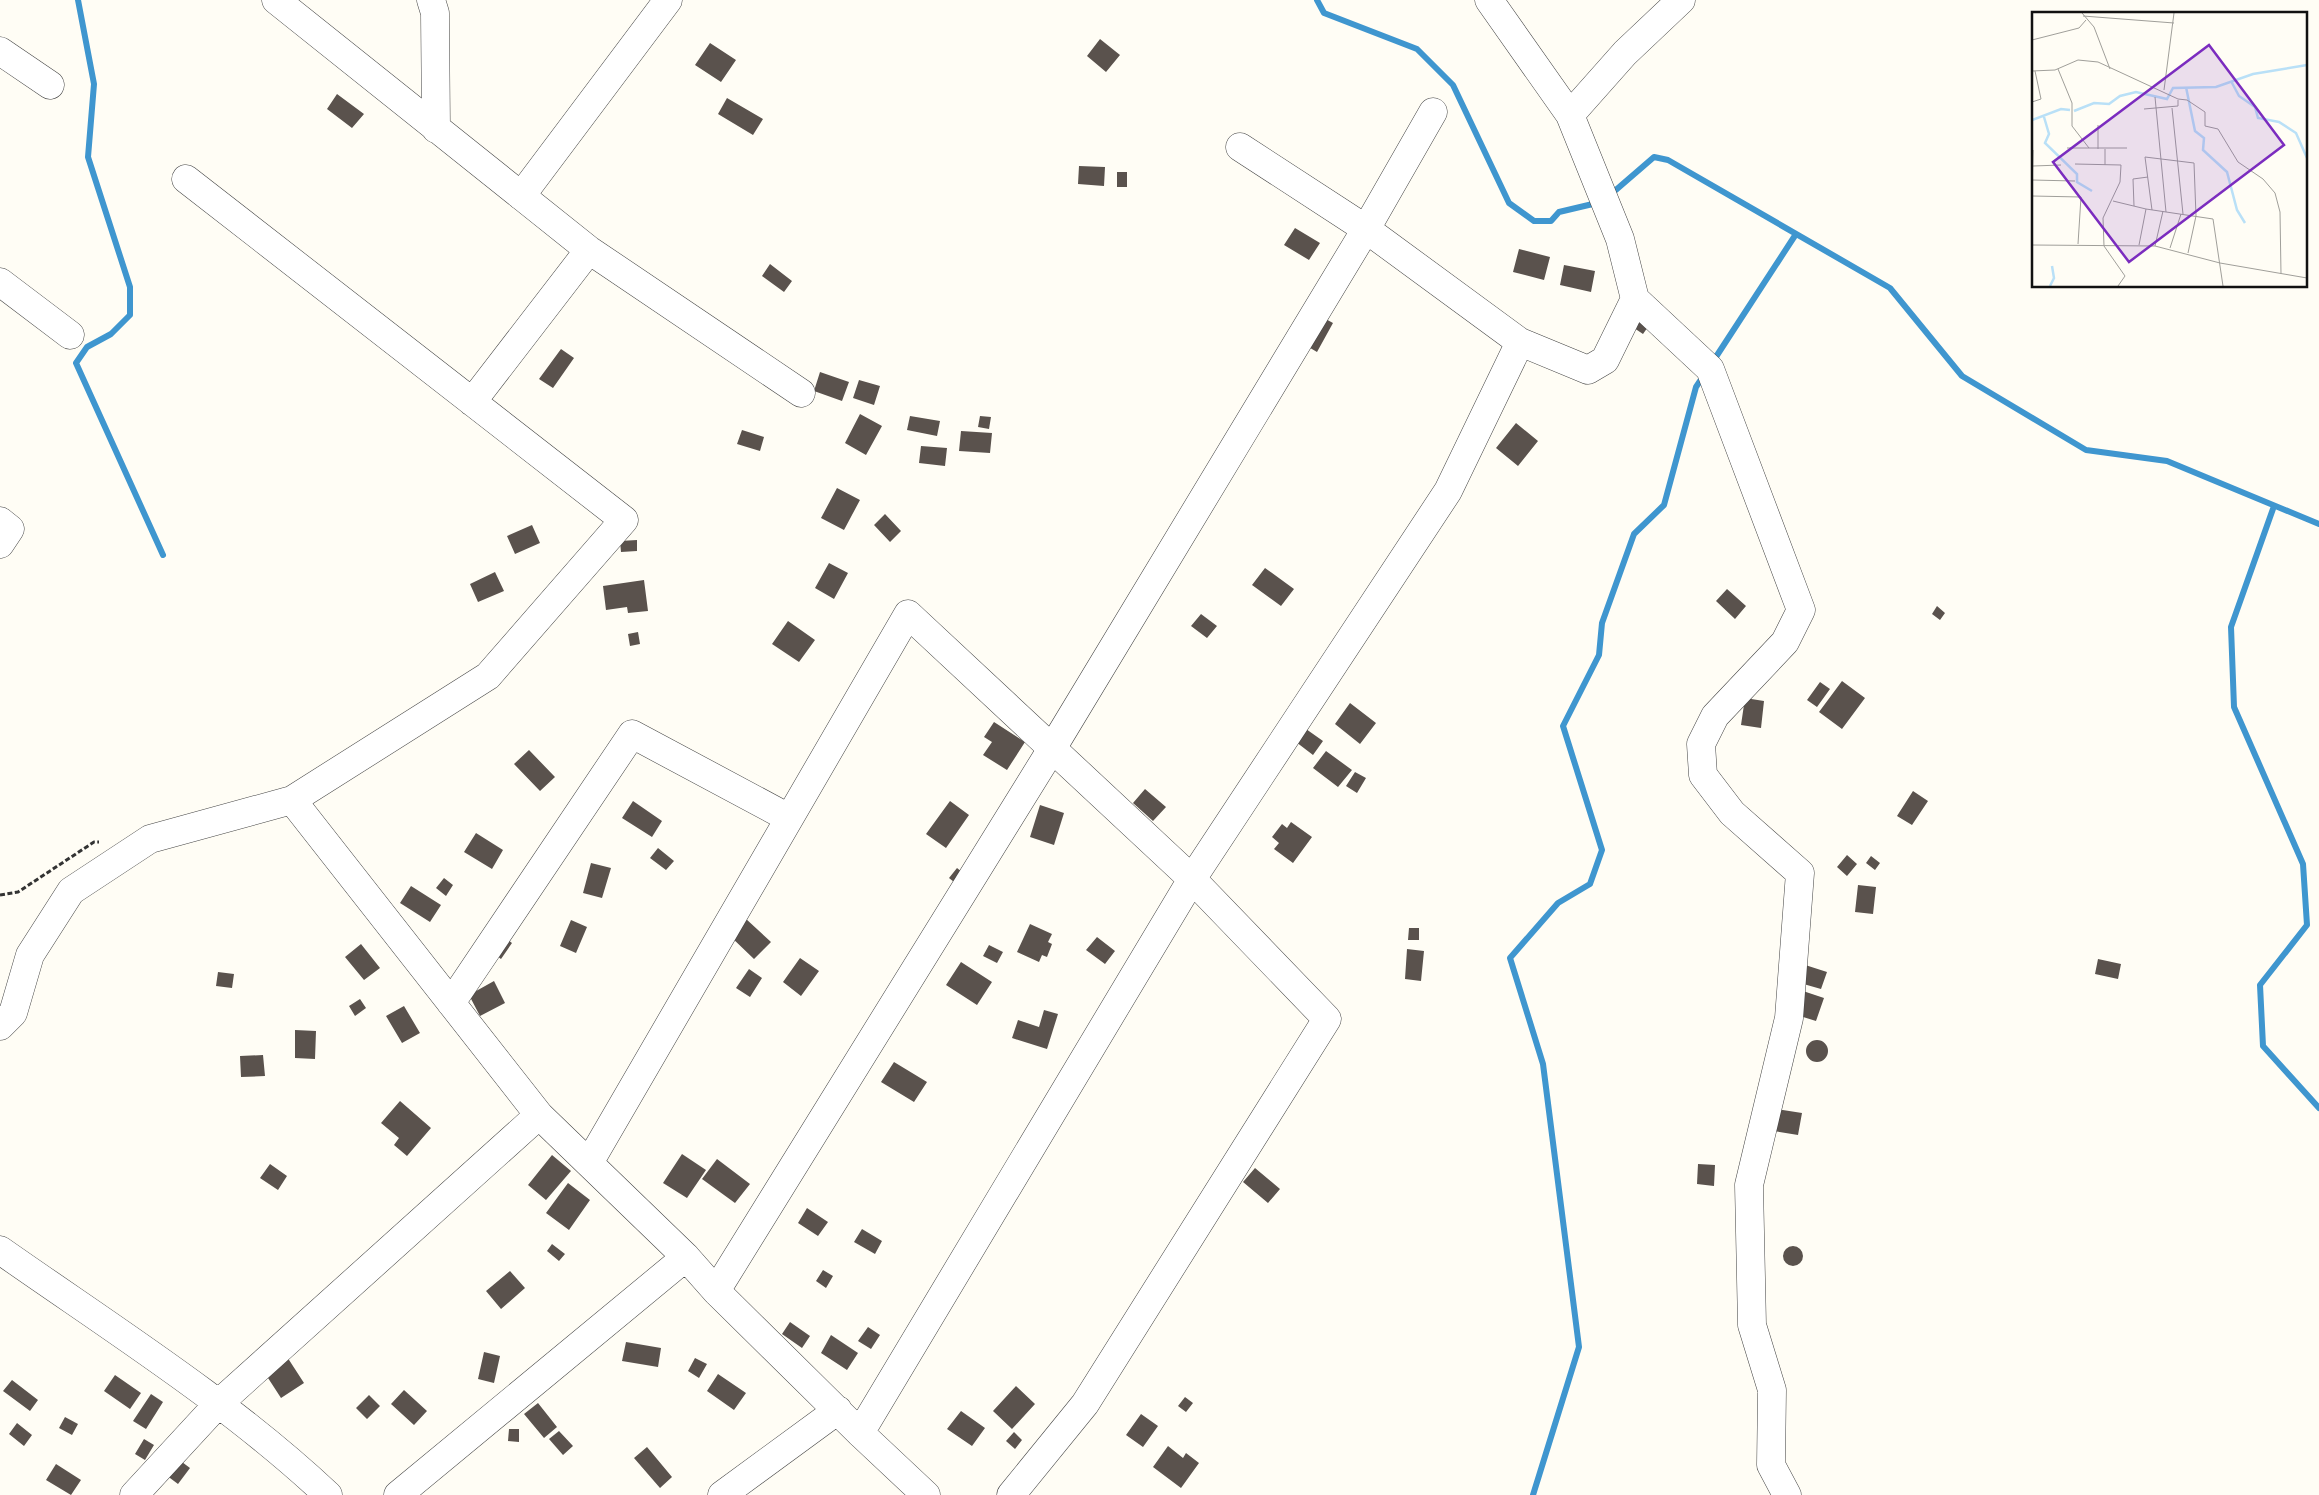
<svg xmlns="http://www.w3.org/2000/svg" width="2319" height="1495" viewBox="0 0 2319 1495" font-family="'Playfair Display',serif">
  <rect width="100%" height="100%" fill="#fffdf5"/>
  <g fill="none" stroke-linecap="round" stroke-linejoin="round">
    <path stroke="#3f96cf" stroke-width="6" d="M78,0L94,84L88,157L130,287V315L111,334L87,347L76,363L163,555
      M1317,0L1324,13L1417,49L1453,85L1509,203L1534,221H1551L1559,212L1597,203
      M1610,195L1654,157L1668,160L1890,288L1962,376L2086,450L2167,461L2319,524
      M1712,363L1796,234
      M2274,506L2231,627L2234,707L2303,864L2307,925L2260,985L2263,1046L2319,1108
      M1533,1495L1579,1347L1543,1064L1510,958L1558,903L1590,884L1602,850L1563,726L1599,655L1602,623L1634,534L1664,505L1696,387L1704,375"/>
  </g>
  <path fill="#5a524d" d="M1100,39L1120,55L1106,72L1087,56Z
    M710,43L736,60L721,82L695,65Z
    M337,94L364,114L352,128L327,109Z
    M727,98L763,119L753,135L718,114Z
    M1079,166L1105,167L1104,186L1078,184Z
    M1117,172H1127V187H1117Z
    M1295,228L1320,243L1309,260L1284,245Z
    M1519,249L1550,257L1544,280L1513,272Z
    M770,264L792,281L784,292L762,276Z
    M1564,265L1595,271L1591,292L1560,285Z
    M1311,311L1333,323L1317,352L1295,339Z
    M1642,318L1650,324L1643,334L1634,328Z
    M561,349L574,358L553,388L539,379Z
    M820,372L849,382L842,401L814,391Z
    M859,380L880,386L874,405L853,398Z
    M860,414L882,426L866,455L845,443Z
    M910,416L940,421L937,436L907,430Z
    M980,416L991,417L989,429L978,427Z
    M1516,423L1538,441L1518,466L1496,448Z
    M742,430L764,437L760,451L737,444Z
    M961,431L992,433L990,453L959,451Z
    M921,446L947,448L945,466L919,463Z
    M837,488L860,500L844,530L821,518Z
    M885,514L901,531L890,542L874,525Z
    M532,525L540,543L515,554L507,536Z
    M637,540V551L621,552L620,541Z
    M829,563L848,573L834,599L815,588Z
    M1265,568L1294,589L1281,606L1252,585Z
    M495,572L504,591L478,602L470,584Z
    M644,580L648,611L628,613L627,607L606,610L603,586Z
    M1727,589L1746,606L1735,619L1716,601Z
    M1937,606L1945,613L1940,620L1932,614Z
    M1201,614L1217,626L1207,638L1191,626Z
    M788,621L815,640L799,662L772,644Z
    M638,632L640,644L630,646L628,634Z
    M1842,681L1865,698L1842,729L1819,712Z
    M1820,682L1830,689L1817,707L1807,700Z
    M1745,698L1764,701L1761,728L1741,725Z
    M1350,703L1376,723L1360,744L1335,724Z
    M994,722L1025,742L1007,770L983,755L992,742L984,737Z
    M1306,729L1323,741L1313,755L1296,742Z
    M529,750L555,777L540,791L514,764Z
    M1326,751L1352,770L1338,787L1313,768Z
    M1355,772L1366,778L1357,793L1346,786Z
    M1145,789L1166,807L1153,821L1133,803Z
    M1913,791L1928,801L1912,825L1897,816Z
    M633,801L662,821L652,837L622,818Z
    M950,801L969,815L946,848L926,834Z
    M1040,805L1064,813L1054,845L1030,837Z
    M1291,822L1312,837L1293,863L1274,849L1279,843L1272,837L1282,824L1287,828Z
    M476,833L503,850L492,869L464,852Z
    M658,848L674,861L666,870L650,858Z
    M1847,855L1857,864L1847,876L1837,867Z
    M1871,856L1880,863L1875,870L1866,863Z
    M591,863L611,868L602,898L583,893Z
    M957,868L967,876L959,886L949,878Z
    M444,878L453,885L446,896L436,888Z
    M1858,885L1876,887L1873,914L1855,912Z
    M411,886L441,905L430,922L400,903Z
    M745,918L771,942L754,959L729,935Z
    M571,920L587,927L576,953L560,946Z
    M1030,924L1052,934L1048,942L1052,944L1047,957L1042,955L1039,962L1017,952Z
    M1409,928H1419V940H1408Z
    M500,934L512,943L501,959L489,950Z
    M1097,937L1115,951L1105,964L1086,950Z
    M361,944L380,968L364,980L345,957Z
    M989,945L1003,952L997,963L983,956Z
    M1407,949L1424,951L1421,981L1405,979Z
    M800,958L819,971L801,996L783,982Z
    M2098,959L2121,964L2118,979L2095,974Z
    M961,962L992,982L977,1005L946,985Z
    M1799,963L1827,972L1821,989L1793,981Z
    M749,969L762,978L750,997L736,988Z
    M218,972L234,974L232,988L216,986Z
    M494,981L505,1003L480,1016L469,995Z
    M1794,988L1824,998L1816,1021L1787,1012Z
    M360,999L366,1008L355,1016L349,1006Z
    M404,1006L420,1033L402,1043L386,1016Z
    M1044,1010L1058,1014L1047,1049L1012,1038L1018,1020L1039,1027Z
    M295,1030L316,1031L315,1059L295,1058Z
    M1806 1051a11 11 0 1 1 22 0a11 11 0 1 1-22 0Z
    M263,1055L265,1076L241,1077L240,1056Z
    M894,1062L927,1082L914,1102L881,1082Z
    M400,1101L431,1128L407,1156L394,1145L399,1138L381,1123Z
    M1771,1108L1802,1113L1798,1135L1767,1130Z
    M682,1154L706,1170L687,1198L663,1183Z
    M552,1155L571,1171L546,1200L528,1185Z
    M717,1159L750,1184L735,1203L702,1179Z
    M270,1164L287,1176L278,1190L260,1178Z
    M1698,1164L1715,1165L1714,1186L1697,1184Z
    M1255,1168L1280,1189L1268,1203L1243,1182Z
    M568,1183L590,1200L569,1230L546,1213Z
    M807,1208L828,1222L818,1236L798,1223Z
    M862,1229L882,1241L875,1254L854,1242Z
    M552,1244L565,1254L559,1261L547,1251Z
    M1783 1256a10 10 0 1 1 20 0a10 10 0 1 1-20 0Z
    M823,1270L833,1276L826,1288L816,1281Z
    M510,1271L525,1288L501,1309L486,1291Z
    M790,1322L810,1336L802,1348L782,1334Z
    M868,1327L880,1335L871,1349L858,1341Z
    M831,1335L858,1353L847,1370L821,1353Z
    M626,1342L661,1348L658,1367L622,1361Z
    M280,1346L304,1383L281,1398L257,1361Z
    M484,1352L500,1356L494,1383L478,1379Z
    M695,1358L707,1364L699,1378L688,1371Z
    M718,1374L746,1393L734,1410L707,1391Z
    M115,1375L141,1393L130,1409L104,1391Z
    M12,1380L38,1400L30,1411L3,1391Z
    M1016,1386L1035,1404L1012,1429L993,1411Z
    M404,1390L427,1411L414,1425L391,1404Z
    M151,1394L163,1402L146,1429L133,1421Z
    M369,1395L380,1406L367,1419L356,1408Z
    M1185,1397L1193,1403L1186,1412L1178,1406Z
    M538,1403L557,1427L544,1438L524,1414Z
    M961,1411L985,1428L972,1446L947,1429Z
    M1141,1414L1158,1426L1143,1447L1126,1435Z
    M65,1417L78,1424L72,1435L59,1428Z
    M17,1423L32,1435L24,1446L9,1434Z
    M509,1429H519V1442L508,1441Z
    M559,1431L573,1446L563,1455L549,1439Z
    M1014,1432L1022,1440L1015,1449L1006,1441Z
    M144,1439L154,1445L145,1460L135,1454Z
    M1168,1446L1183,1458L1186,1453L1199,1463L1181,1488L1153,1467Z
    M647,1447L672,1477L660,1488L634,1458Z
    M166,1450L190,1468L178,1484L154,1466Z
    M56,1464L81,1480L71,1495L46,1480Z"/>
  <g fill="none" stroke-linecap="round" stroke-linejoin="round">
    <g stroke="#444" stroke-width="29">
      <path id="minor" d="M276,0L589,250L801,393
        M431,0L435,13L436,129
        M1489,0L1570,115L1620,239L1635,299L1710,369L1801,610L1785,642L1715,716L1701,744L1703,775L1732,813L1800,873L1789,1018L1749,1185L1752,1325L1772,1390L1771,1465L1787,1495
        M0,51L50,85
        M1570,115L1625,53L1681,0
        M1240,147L1366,229L1520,342L1588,370L1605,360L1635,299
        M521,196L668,0
        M0,282L70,335
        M472,402L589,250
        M0,521L10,529L0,544
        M292,800L539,1115L686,1257L716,1291L860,1433L926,1495
        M451,1003L632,734L789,818
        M0,1026L13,1013L30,955L71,891L150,839L292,800L488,676L624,520L186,179
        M589,1163L908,614L1192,879L1327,1019L1085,1404L1011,1495
        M0,1250C111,1328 229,1402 328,1495
        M716,1291L1053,747L1366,229L1433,112
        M860,1433L1192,879L1448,491L1520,342
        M134,1495L218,1404L539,1115
        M398,1495L686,1257
        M722,1495L838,1410"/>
    </g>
    <path stroke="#333" stroke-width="3" stroke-dasharray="5 2.5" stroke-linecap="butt" d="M0,895L18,892L94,842H99"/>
    <use href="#minor" stroke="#fff" stroke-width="28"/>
  </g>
  <g transform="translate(2032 12)">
    <rect width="275" height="275" fill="#fffdf5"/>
    <path fill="none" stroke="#b9e0f7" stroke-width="2.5" d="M199,69L207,84L223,95L226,106L247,110L264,121L275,146M154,75L163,119L172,126L171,138L195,160L205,198L213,211M42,99L62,91L77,92L88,84L104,80L135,87L141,76L184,75L221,62L275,53M12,105L17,122L13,131L45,162V170L60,179M0,108L29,97L38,98M18,274L22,266L20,254"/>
    <path fill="none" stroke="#a09f9a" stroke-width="1" d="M50,1L62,15L78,57M51,4L142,11M0,28L47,16L54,8M26,57L40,91V114L57,136M0,59L23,58L46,48L66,50L146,87L155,88L173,100V114L186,117L206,150L231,167L243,181L248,200L249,262M132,78L142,1M123,85L134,200M0,90L9,87L3,59M140,96L151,202M112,97L146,94V88M66,113V137M35,136H95M1,138L0,184L49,185L46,232M43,152L89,153L88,170L71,206L72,234L93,264L86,274M73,153V137M1,154L29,153M0,168L43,169M81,189L114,197L181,207L191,274M102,194L101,167L116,165M120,198L113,145L162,151L164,204L156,241M0,233L123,234L188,251L275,266M107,233L114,197M123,234L131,199M138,236L149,202"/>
    <path fill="#7b2cbf" fill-opacity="0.15" stroke="#7b2cbf" stroke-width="2.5" d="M177,33L252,133L97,250L21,150Z"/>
    <rect width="275" height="275" fill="none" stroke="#111" stroke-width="2.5"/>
  </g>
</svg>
